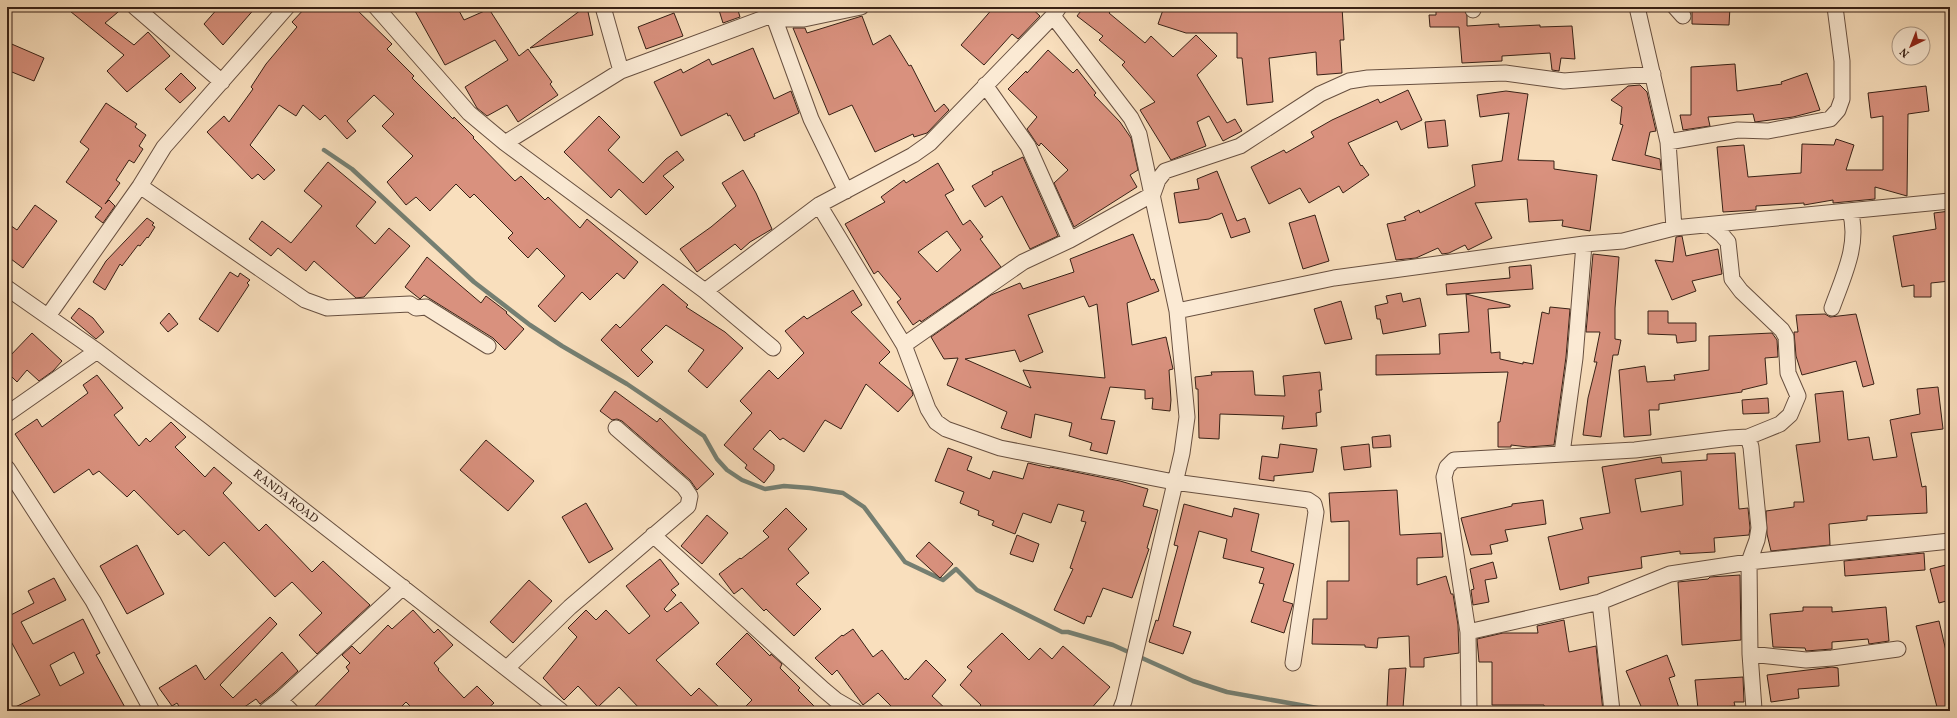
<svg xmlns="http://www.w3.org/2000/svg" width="1957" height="718" viewBox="0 0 1957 718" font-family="Vollkorn,serif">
  <rect width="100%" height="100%" fill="#f9dfbd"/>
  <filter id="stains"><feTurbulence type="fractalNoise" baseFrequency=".005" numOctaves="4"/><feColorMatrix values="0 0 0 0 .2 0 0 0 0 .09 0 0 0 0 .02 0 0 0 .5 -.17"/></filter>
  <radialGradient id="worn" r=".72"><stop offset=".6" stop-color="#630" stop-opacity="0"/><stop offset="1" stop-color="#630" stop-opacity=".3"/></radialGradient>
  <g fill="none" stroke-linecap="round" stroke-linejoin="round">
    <path stroke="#757f72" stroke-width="4.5" d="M324,150L352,169L474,282L530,325L562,346L627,384L704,436L717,459L727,470L742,480L765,489L784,486L810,488L843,493L864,507L905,562L943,580L956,569L977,590L1062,632H1068L1113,645L1193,681L1227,692L1334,711"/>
  </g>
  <path fill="#d9917e" stroke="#382116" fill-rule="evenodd" d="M65,7H124L105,23L134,45L148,32L170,56L127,92L107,71L124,55Z
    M219,7H256L223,45L204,24Z
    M306,7H354L392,44L387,49L414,76L412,78L453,119L454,117L474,137L473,138L515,181L521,176L545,200L548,197L580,228L587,219L638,262L624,279L617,273L590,300L582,292L555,322L538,306L565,276L537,248L528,258L508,238L513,233L474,194L470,198L456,184L430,211L416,197L406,205L387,182L413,156L382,126L394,114L374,95L347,121L356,131L347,139L325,115L320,120L303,105L296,116L279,105L250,145L275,170L264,180L258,174L252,179L207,132L224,116L229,122L253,89L251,87L266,64L297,27L292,22Z
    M424,7H457L464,20L489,9L519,56L528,49L552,82L550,84L558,95L518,122L507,105L487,116L477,108L465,87L508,60L495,40L445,65L415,11Z
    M585,7H587L593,35L530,48Z
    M718,7H737L740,17L723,23Z
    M994,7H1030L1040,16L1018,39L1012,34L984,65L961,45Z
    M1084,7H1114L1109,13L1145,43L1151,36L1173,57L1196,35L1217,56L1197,75L1227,123L1235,119L1242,131L1223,141L1209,116L1197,122L1206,146L1171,160L1140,110L1155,102L1122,65L1125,62L1099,40L1103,36L1077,16Z
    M1164,7H1342L1344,40H1340L1342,73L1317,75L1316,52L1270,58H1269L1273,102L1247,105L1242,58H1237V33H1186L1158,24Z
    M1436,7H1464L1467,16V26L1499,24V27L1540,25V27L1572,26L1575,59L1561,58L1559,71L1552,70L1550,53L1502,56V61L1462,63L1459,27H1430L1429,15H1436Z
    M1692,7H1730L1729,25L1692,24Z
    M674,13L683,36L646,49L638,27Z
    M862,16L873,45L890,35L909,66L911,65L935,112L944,104L949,110L927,133L914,137L913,134L875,152L852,105L829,115L793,28H805L807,33Z
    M7,42L44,58L34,81L7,70Z
    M753,48L774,99L791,91L799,113L754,134L755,136L744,141L730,115L728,116L727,113L681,136L654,82L681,69L683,73L709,59L712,65Z
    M1048,50L1073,73L1077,69L1096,93L1094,95L1120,122L1131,138L1138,170L1130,175L1137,187L1074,227L1054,183L1068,170L1041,143L1039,146L1037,144L1027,129L1037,117L1008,89L1026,71L1027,73Z
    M1735,64L1737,91L1782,84L1781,82L1807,73L1820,110L1793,117L1755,122L1753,114L1708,117L1710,126L1683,130L1680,115H1691V67Z
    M181,73L196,88L180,103L165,89Z
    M1640,85L1647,92L1656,131L1650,132L1645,155L1660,159L1661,170L1612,160L1623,125L1620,124L1622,107L1611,100L1628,86Z
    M1926,86L1929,111L1908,114L1907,196L1875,187V199L1833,203V200L1804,205V203L1756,206V210L1723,212L1717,147L1744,145L1748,177L1801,173L1802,144L1834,145L1836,139L1854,145L1846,170H1883V116L1871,118L1868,93Z
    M1408,90L1422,120L1401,130L1397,121L1348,143L1361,166L1362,165L1369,175L1343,193L1339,186L1309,203L1300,188L1269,204L1251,167L1284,150L1286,153L1314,137L1311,132L1332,120L1378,99L1380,103Z
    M1506,91L1528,94L1518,160L1554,161V169L1597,175L1590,231L1562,226L1563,220L1529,222L1527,199L1475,203L1492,238L1468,250L1465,245L1449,253L1442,254L1438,248L1416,258L1396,260L1387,224L1406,220L1404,217L1419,210L1420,213L1475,186L1472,165L1502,161L1509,113L1480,117L1477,95Z
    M106,103L137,124L135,127L146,135L139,146L143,149L134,163L129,160L116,180L120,183L105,204L109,200L115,206L103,223L95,217L102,208L66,182L89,149L80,142Z
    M599,116L620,137L608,150L643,183L666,159L677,151L684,160L663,176L674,187L646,215L619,189L611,198L564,152Z
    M1445,120L1448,146L1428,148L1425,122Z
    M1023,157L1058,236L1030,249L1002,196L985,207L972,186L993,174L992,172Z
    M328,162L376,202L356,226L375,244L389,228L410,246L364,297L356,298L314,261L306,271L278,248L271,256L249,239L262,221L291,243L322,206L304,191Z
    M938,163L954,190L945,195L963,225L970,220L983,237L980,239L1001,267L921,322L920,320L913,325L897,302L901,299L878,271L874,274L845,224L885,202L881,197L904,180L906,183ZM947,231L961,250L937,272L918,252Z
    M743,170L756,193L772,229L750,242L741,250L735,244L697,272L680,249L711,227L736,206L722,183Z
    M1217,171L1237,221L1245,218L1250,232L1231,238L1222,213L1209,219L1179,223L1174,193L1199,189L1197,179Z
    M35,205L57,221L23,268L7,256V223L17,230Z
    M1950,211V281L1931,283V297H1914V285L1902,287L1893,236L1936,229L1934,213Z
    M1315,215L1329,261L1303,269L1289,223Z
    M147,218L154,223L152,225L155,227L148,238L147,237L140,246L138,245L122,266L120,264L105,290L93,282L106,261Z
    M1133,234L1151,280L1154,279L1159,291L1127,303L1132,345L1166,337L1173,369L1169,370L1171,400L1170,411L1152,409L1153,398L1145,399V390L1110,387L1101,419L1115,421L1107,454L1090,450L1092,443L1069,436L1072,423L1035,414L1031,438L1001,428L1007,412L947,385L958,358L944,359L931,337L991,295L1020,283L1023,289L1074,272L1070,259ZM1084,296L1089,307L1097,304L1105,378L1023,370L1031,388L965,359L1015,350L1020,362L1043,352L1028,315Z
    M1682,236L1686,256L1718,249L1722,274L1692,281L1696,291L1672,300L1655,260L1673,262L1676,237Z
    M1593,254L1619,257L1615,308V339L1621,340L1618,355H1613L1601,437L1583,435L1588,398L1597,362H1594L1600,332H1586Z
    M427,257L481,303L486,296L507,312L506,313L524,329L505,350L493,338L448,310L424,295L420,299L405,287Z
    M1531,265L1533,289L1447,295L1446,284L1510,278L1509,267Z
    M230,272L238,277L240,273L250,280L247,283L249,285L218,332L199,319Z
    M663,284L688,305L686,307L725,332L743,348L707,388L688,371L704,350L666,325L641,350L653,362L638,377L601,340L616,324L620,328Z
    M853,290L862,305L851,312L890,352L879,363L912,391L913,395L898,412L866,384L841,429L825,420L804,452L783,438L780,440L770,430L753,449L774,465V470L764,483L745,468L747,465L724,445L752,413L740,401L769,370L778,379L804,353L785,331L804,316L807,319Z
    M1401,293L1403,302L1420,298L1426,326L1383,334L1380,319H1377L1375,306L1388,303L1386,296Z
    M1466,294L1510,305V307L1488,309L1491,353L1500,352V359L1523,364V362L1533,364L1542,312L1549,314L1550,307L1570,309L1566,357L1554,445L1528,447L1511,445V447H1498V422H1500L1508,372L1376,375V355L1440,354L1439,334L1469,332Z
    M1341,301L1352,339L1325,344L1314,309Z
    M79,308L93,318L104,332L96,339L71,318Z
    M1648,311H1668V323H1696V341L1677,343L1676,335L1648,334Z
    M169,313L178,324L168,332L160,323Z
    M1825,314L1830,317L1856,314L1874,384L1863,387L1856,361L1802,375L1796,356L1794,332H1798L1796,315Z
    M32,333L62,361L53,371L39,381L27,370L17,382L7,372V359Z
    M1772,333L1777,340L1778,357L1765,358L1767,384L1742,390V392L1659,404V410H1649L1651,435L1624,437L1619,370L1645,366L1647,382L1675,380L1674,375L1709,370V336Z
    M1253,371L1255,395L1285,396L1283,376L1320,372L1322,390H1319L1321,412L1316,413L1317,426L1282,429L1284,416L1220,414L1219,439L1199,438L1198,389H1196L1195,377L1212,375L1211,372Z
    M97,375L123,408L114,415L139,446L146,438L150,442L171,422L186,437L175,447L205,477L214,467L232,483L223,493L259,531L266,524L312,572L323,561L370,605L317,654L299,635L322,613L292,582L275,597L224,542L209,556L184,530L178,535L134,490L127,497L99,471L93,475L89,469L54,493L15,434L37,419L42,427L88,393L83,385Z
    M1938,387L1943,429L1911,433L1922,487L1926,486L1927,513L1867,516V520L1829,524L1830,545L1771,551L1767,534L1766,511L1794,507V502H1804L1796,445L1820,442L1815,394L1843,391L1848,440L1869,437L1873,460L1897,457L1890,420L1920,414L1917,389Z
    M615,391L657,422L660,418L714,474L697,490L690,480L622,421L617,419L612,420L600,411Z
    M1768,398L1769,413L1743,414L1742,400Z
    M1390,435L1391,447L1373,448L1372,437Z
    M486,440L534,481L508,511L460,470Z
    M1280,444L1317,449L1313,472L1274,476V481L1259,479L1262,456L1278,458Z
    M1369,444L1371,467L1344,470L1341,447Z
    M948,448L972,457L967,470L990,479L993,471L1023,479L1028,463L1050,468V467L1120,481L1148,489L1143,506L1158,510L1147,548L1149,549L1132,598L1103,588L1091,617L1087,616L1084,624L1054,610L1073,569L1070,568L1086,522L1081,521L1084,511L1058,504L1051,523L1023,513L1015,534L992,525L994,521L978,515L979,511L960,503L964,492L935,481Z
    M1735,453L1739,509L1748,508L1750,528L1749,535L1714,538L1715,552L1680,554V551L1641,557L1642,568L1588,577L1589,583L1560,590L1548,537L1583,529L1580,518L1610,513L1602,467L1661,457L1662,463L1707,460V454ZM1681,471L1683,505L1641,512L1635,479Z
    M1397,490L1400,535L1441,533L1443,557L1417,558V585L1446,576L1451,594H1453L1458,625L1459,653L1424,658V667H1410L1409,636L1378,638L1377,648L1365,647V645L1312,644L1313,619H1327V581H1349V521L1331,522L1329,493Z
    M1543,500L1546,524L1505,530L1508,541L1490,545L1492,554L1471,555L1461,518L1512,506V504Z
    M586,503L613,549L589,563L562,517Z
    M1184,504L1232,517L1234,508L1259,514L1251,551L1294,564L1283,601L1293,604L1284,633L1251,622L1264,584L1259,583L1264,568L1223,558L1227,539L1199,531L1173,626L1191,632L1183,654L1149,642L1156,620L1158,621L1178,546L1174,545Z
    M786,508L807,529L788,549L809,573L796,584L821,609L794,636L766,609L764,611L742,588L734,594L719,574L740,558L741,559L769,537L763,531Z
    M707,515L728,533L702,564L681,546Z
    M1017,535L1039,544L1033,562L1010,554Z
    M929,542L953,564L940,578L916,556Z
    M137,545L164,594L127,614L100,566Z
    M1924,553L1925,570L1845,576L1844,561Z
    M660,559L679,584L671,590L676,595L664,609L667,612L681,602L699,623L656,660L691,696L699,688L723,711H642L619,687L598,707L578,686L564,700L543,678L577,637L568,628L586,610L596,620L606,610L629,634L650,616L626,586Z
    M1493,562L1497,578L1485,580L1489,602L1473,605L1471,590L1474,589L1470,569Z
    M1950,564V600L1939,603L1930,569Z
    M1740,575L1741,640L1682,645L1678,582L1708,579L1710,577Z
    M54,578L66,600L21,622L33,644L83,619L100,653L96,655L127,711H7L40,695L7,634V617L34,603L28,591ZM74,652L84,673L60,686L50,665Z
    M529,580L552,601L513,643L490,622Z
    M1803,607H1832V612L1886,607L1889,641L1869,644L1868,639L1832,642V649L1806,651L1805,648L1773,647L1770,614L1803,611Z
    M413,610L434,633L438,629L453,645L434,663L439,669L438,670L464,698L477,686L494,703L485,711H415L406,702L397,711H310L349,671L346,667L350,663L342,655L352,646L360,654L388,625L392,629Z
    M270,617L277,624L220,685L233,698L282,652L298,671L274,693L260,704L256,699L243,708L246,711H182L177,703L172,706L159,688L196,665L205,680Z
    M1564,620L1569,652L1596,646L1603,711H1545L1544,705H1492V662H1479L1477,639L1503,633H1538L1537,626Z
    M1939,621L1950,668V711H1938L1916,626Z
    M853,629L873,657L882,650L905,680L906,678L908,680L926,660L946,680L932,696L948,711H896L878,693L863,705L837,670L832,675L815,658L842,635L843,636Z
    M747,633L770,656L771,654L782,664L780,668L800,688L798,690L819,711H741L752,700L716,664Z
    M1002,633L1029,660L1040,648L1052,659L1063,646L1110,687L1089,711H975L981,705L960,685L972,671L967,667Z
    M1667,655L1675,676L1669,678L1680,711H1643L1626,671Z
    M1832,667L1838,668L1839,686L1798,689L1799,698L1771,702L1767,675Z
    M1406,668L1403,708L1387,707L1389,669Z
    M1743,677L1744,702H1734L1735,706L1698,709L1695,680Z"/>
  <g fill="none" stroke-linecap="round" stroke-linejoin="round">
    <g stroke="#685040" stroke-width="17">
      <path id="street" d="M135,7L222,82
        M376,7L469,113L505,143L705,291L773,348
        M603,7L621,71
        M1637,7L1668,142L1674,228
        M1675,7L1683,16
        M771,9L811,119L846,191
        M1473,10V7
        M1053,16L1131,118L1139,134L1177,311L1187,417L1182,453L1124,701L1120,711
        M985,85L1028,146L1070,240
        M1668,142L1738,130L1768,131L1830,119L1838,110L1842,99V61L1835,7
        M505,143L621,71L772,15L787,19H804L861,7
        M140,186L305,300L327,308L410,304L416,308L426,307L488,346
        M819,205L904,345L928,409L936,422L946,429L1000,448L1174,482L1308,500L1314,504L1316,512L1293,663
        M1710,225L1722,235L1728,242L1732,279L1741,291L1782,330L1786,337L1788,373L1798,396L1790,415L1780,424L1748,437
        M7,288L97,351L201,430L561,711
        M705,291L819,205L913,155L930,143L1053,16L1059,7
        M1832,308C1843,277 1860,244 1850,211
        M1177,311L1334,278L1584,244L1623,241L1674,228L1950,201
        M48,316L140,186L164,147L287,7
        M904,345L1023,262L1070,240L1153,194L1158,180L1165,171L1240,146L1320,94L1349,81L1368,78L1505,73L1564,81L1653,74
        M7,414L97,351
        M1562,453L1575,358L1584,244
        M7,468L93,601L152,711
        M653,535L824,690L836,700L855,711
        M1600,602L1612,711
        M1468,632L1600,602L1670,574L1749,562L1950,541
        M1750,654L1806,660L1832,658L1898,649
        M507,668L570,607L688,506L690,496L684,487L616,428
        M280,700L291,711
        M266,711L280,700L403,587
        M1469,711L1468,632L1444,477L1447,467L1454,460L1635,450L1730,438L1748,437L1751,447L1759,528L1757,540L1749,562L1750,654L1754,709"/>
    </g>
    <use href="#street" stroke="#fbead4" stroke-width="15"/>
  </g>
  <g text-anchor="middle" stroke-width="3" stroke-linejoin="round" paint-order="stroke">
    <g font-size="12" fill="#382116" stroke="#fbead4">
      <text transform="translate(286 496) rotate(38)" y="4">RANDA ROAD</text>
    </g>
  </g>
  <rect width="1957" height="718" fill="none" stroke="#f9dfbd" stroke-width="24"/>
  <rect x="8" y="8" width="1941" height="702" fill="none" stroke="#382116" stroke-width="2"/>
  <rect x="12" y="12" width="1933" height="694" fill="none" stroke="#382116"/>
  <g transform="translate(1911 46) rotate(223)"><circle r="19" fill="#fbead4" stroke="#ad9a88"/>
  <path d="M0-3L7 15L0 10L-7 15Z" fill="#8f2418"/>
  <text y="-6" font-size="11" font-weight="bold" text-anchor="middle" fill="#382116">N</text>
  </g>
  <rect width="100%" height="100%" filter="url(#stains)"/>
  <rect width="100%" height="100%" fill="url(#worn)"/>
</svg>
